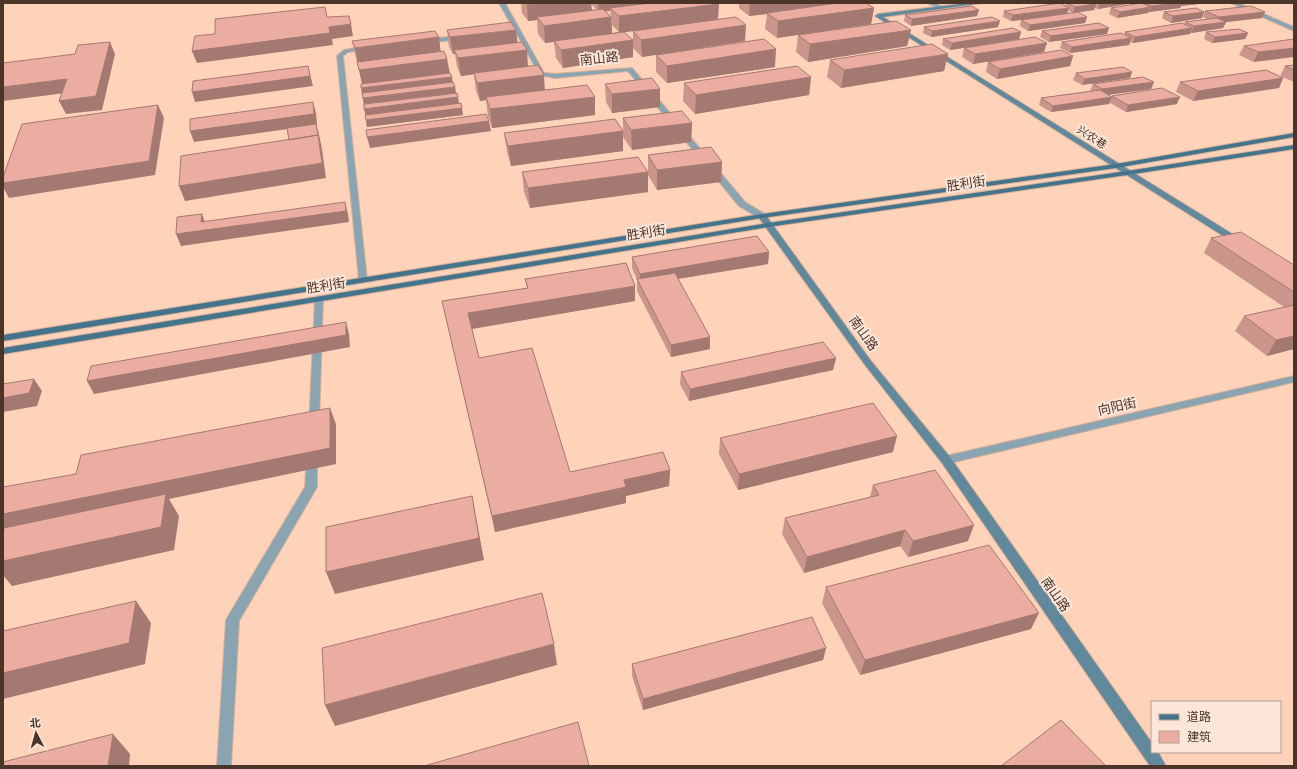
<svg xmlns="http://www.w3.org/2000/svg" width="1297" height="769" viewBox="0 0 1297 769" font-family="Cabin,'Noto Sans SC',sans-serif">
  <rect width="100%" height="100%" fill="#ffd3ba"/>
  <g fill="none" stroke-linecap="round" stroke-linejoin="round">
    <g stroke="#d7b09a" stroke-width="2">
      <path id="street" d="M499,3H505L544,73L555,74L632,68L745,202L765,214V218H759L739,206L628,71L555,78L540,75Z
        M928,3H935L944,8L939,9Z
        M1231,3H1238L1294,27V31Z
        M461,36L463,37V39L425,43L422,41L425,39Z
        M368,46L370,47V49L348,52L343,56L367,280L363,283L359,280L337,56L344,50Z
        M319,296L323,299L319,425L318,428H310L309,425L315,299Z
        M1294,376V382L946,464L942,463L941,460L942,457L946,456Z
        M312,451L316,452L317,455V487L239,621L231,766H217L226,620L305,487L307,455L308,452Z"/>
    </g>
    <g stroke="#d7b09a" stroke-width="2">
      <path id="secondary" d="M968,3H983L883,17L1242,240V244H1236L875,16L878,14Z
        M759,214H765L871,361L950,457L1152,743V752H1158L1166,766H1150L942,463L865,365L759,218Z"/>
    </g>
    <g stroke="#d7b09a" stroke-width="2">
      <path id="primary" d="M1294,133V137L1116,168L762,218L3,341V335L762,214L1116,164Z
        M1294,145V149L1127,175L768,227L3,354V348L768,223L1127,171Z"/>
    </g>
    <use href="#street" fill="#8ba4b1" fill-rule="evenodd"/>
    <use href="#secondary" fill="#62889b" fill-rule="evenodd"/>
    <use href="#primary" fill="#44748b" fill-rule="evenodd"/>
  </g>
  <path fill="#ca958b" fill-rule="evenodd" d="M521,3H591L592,10H597L591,4V3H718V20L745,41L642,57L633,48V31L662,27L624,32L633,57L563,68L556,58L554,42L545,43L538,34L537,20L528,21L522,13ZM606,11H610L611,17ZM612,25L619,32L612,33Z
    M739,3H866L874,8L871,24L777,38L765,29L767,14L749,16L739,8Z
    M1066,3H1129L1128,4L1098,9L1095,8L1094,10L1073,13L1068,10L1067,14L1011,21L1003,17L1004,11L1065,6Z
    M1143,3H1208L1181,6L1180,8L1149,12L1148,13L1117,18L1109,14L1111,8L1143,4Z
    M1205,11L1265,12L1262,18L1226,22L1223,28L1191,33V32L1190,34L1133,43L1130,42L1129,45L1070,53L1060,48L1062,42L1124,35L1125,32L1184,24L1185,22L1207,19L1203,17Z
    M1164,12H1204L1202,18L1171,23L1162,18Z
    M905,15L977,16L911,26L904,21Z
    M1087,17L1085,23L1028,31L1020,26L1021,20Z
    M924,27H998L931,37L923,33Z
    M447,30L517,42L528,66L545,90L595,115L492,128L488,116L486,100L480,101L476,91L474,74L461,76L457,67L455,54H453L449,47Z
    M911,30L907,46L808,62L796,52L798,35Z
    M1042,31L1107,34L1049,42L1040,37Z
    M1021,32L1019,39L950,50L942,45L943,39Z
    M1206,32L1248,33L1245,39L1212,43L1204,39Z
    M1294,39L1254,62L1239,55L1244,46Z
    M352,41L441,51L447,59L450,73L452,77V82L455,87L456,93L458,97L459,103L463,115L367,127L361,88L362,83Z
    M964,48L1044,52L973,64L962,57Z
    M948,54L944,71L841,88L827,77L830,60Z
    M656,55L775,67L667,83L656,72Z
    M1073,56L1070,66L997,79L986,72L988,62Z
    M1294,65V82L1280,76L1285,66Z
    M1132,72L1130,78L1082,85L1073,80L1076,73Z
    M811,77L809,95L695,114L683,101L684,83Z
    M1283,78L1279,88L1193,101L1176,92L1180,82Z
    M1154,82L1151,89L1108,95L1112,97L1109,104L1051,112L1039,105L1041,98L1091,91H1090L1093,84Z
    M605,84L660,107L612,113L606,102Z
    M1112,96L1177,104L1126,112L1110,103Z
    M623,118L692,123L691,142L632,150L623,137Z
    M623,131V151L511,166L507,152L504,133Z
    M648,155L722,162L721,182L657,190L648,175Z
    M522,172L648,192L530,208L524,192Z
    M1211,238L1294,265V349L1267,356L1235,331L1244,316L1284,307L1204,253Z
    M769,252L768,264L678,279L710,337V349L671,357L637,291V280L632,268V257Z
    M525,279L635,301L472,329L479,358L570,472L670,470L669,486L626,496V503L495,532L442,301L527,288Z
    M836,358L833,370L689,401L680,384L681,372Z
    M720,438L893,452L738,490L719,454Z
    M873,485L968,541L908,557L900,546L804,573L782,534L785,518L870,497Z
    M826,587L1031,629L860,675L822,603Z
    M826,648L823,660L643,710L632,676V664Z"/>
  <path fill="#a47971" d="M544,3H591L592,13L537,17V20L528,21L527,5Z
    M598,3H674L610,8V11L599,12Z
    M750,3H840L767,13V14L749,16Z
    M1100,3H1129L1128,4L1098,9Z
    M1177,3H1208L1181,6L1180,8L1149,12L1152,6Z
    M719,4L718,20L619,33V16Z
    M1096,4L1094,10L1073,13L1075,7Z
    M1151,7L1148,13L1117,18L1120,12Z
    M874,8L871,24L777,38L778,21Z
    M1069,8L1067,14L1011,21L1013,15Z
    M979,10L977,16L911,26L912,19Z
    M1204,12L1202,18L1171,23L1173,16Z
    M1265,12L1262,18L1226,22L1223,28L1191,33L1194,26L1217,23L1219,17Z
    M611,17L612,34L545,43L544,26Z
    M1087,17L1085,23L1028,31L1030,25Z
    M1000,21L998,27L931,37L932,31Z
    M351,24L353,36L332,39L333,45L197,63L192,51L329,27Z
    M746,25L745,41L642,57L641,40Z
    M1109,28L1107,34L1049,42L1051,36Z
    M1192,28L1190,34L1133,43L1135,37Z
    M516,30L518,46L454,50L455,54H453L450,37Z
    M911,30L907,46L808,62L810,44Z
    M1021,32L1019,39L950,50L952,43Z
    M1248,33L1245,39L1212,43L1215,37Z
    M439,37L441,54L358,65L355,48Z
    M1131,38L1129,45L1070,53L1072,47Z
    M633,40V57L563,68L561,50Z
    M110,42L115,54L102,110L66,114L59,101Z
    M1047,43L1044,52L973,64L975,54Z
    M1294,48V57L1254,62L1258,52Z
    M776,49L775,67L667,83V66Z
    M527,50L528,67L461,76L458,58Z
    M948,54L944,71L841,88L844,70Z
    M1073,56L1070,66L997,79L1000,69Z
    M447,59L450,76L452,77L453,84L363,95L361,88H363L359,70Z
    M308,66L313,86L195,102L192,92Z
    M1132,72L1130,78L1082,85L1085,79Z
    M544,75L545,93L486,97V100L480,101L477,83Z
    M811,77L809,95L695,114L696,95Z
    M1283,78L1279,88L1193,101L1198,91Z
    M67,79L73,92L3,101V87Z
    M1154,82L1151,89L1099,96L1102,89Z
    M455,87L456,94L364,105L363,98Z
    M660,89V107L612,113V94Z
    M458,97L459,104L366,116L364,109Z
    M595,97V115L492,128L490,109Z
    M1112,97L1109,104L1051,112L1053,106Z
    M1180,97L1177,104L1126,112L1128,105Z
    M313,102L316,113L317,125L322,149L326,178L185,201L179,186L322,163L317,125L194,142L190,131Z
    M158,105L164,118L155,175L9,198L3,187V183Z
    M462,108L463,115L367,127L366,120Z
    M489,121L491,131L370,148L367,137Z
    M692,123L691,142L632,150L631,130Z
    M623,131V151L511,166L508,146Z
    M722,162L721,182L657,190V170Z
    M648,172V192L530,208L528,188Z
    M345,202L348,214L349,222L181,246L176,234L201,222L202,214L206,225Z
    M769,252L768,264L640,285V274Z
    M635,286V301L471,329L468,313Z
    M346,322L349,334L350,347L94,394L87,381Z
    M1294,336V349L1267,356L1276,340Z
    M710,337V349L671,357V345Z
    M836,358L833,370L689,401L690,389Z
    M34,379L42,391L37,406L3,412V398Z
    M330,408L336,424V464L169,499L179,516L174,550L12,586L3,575V514Z
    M897,436L893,452L738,490L739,474Z
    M670,470L669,486L626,496V503L495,532L492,516L624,480Z
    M472,496L484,560L335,594L326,572Z
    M974,525L968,541L908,557L913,541Z
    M905,530L900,546L804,573L807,557Z
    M136,601L151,623L145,664L3,699V673Z
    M1039,613L1031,629L860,675L865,660Z
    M554,644L557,665L335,726L325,705Z
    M826,648L823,660L643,710V699Z
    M113,734L130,754L129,766H108Z"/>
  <path fill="#ebada2" stroke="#a47971" d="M525,3H544L527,5Z
    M650,3H718L719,4L619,16L610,8Z
    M838,3H866L874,8L778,21L767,13Z
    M1060,3L1069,8L1013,15L1004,11Z
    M1067,3H1095L1096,4L1075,7Z
    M1141,3L1151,7L1120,12L1111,8Z
    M1144,3H1177L1152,6Z
    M971,6L979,10L912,19L905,15Z
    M1251,6L1265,12L1219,17L1205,11Z
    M325,7L327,17L349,16L351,24L329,27L330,33L192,51L195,36L215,34V19Z
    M1196,8L1204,12L1173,16L1164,12Z
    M603,9L611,17L544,26L537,17Z
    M1078,12L1087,17L1030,25L1021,20Z
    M736,17L746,25L641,40L633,31Z
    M992,17L1000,21L932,31L924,27Z
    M1217,18L1226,22L1194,26L1185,22Z
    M896,21L911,30L810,44L798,35Z
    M511,22L516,30L450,37L447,30Z
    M1099,23L1109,28L1051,36L1042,31Z
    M1182,23L1192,28L1135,37L1125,32Z
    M1013,28L1021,32L952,43L943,39Z
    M1239,29L1248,33L1215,37L1206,32Z
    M435,31L439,37L355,48L352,41Z
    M624,32L633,40L561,50L554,41Z
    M1121,33L1131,38L1072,47L1062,42Z
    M1035,37L1047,43L975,54L964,48Z
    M764,39L776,49L667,66L656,55Z
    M1294,39V48L1258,52L1244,46Z
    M110,42L96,96L59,101L67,79L3,87V63L75,54L78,45Z
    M522,42L527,50L458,58L454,50Z
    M932,44L948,54L844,70L830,60Z
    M1061,50L1073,56L1000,69L988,62Z
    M444,51L447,59L359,70L357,62Z
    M538,65L544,75L477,83L474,73Z
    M1294,65V70L1285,66Z
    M308,66L310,76L192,92L193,81Z
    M797,66L811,77L696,95L684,83Z
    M1123,67L1132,72L1085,79L1076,73Z
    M1266,70L1283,78L1198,91L1180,82Z
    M450,73L452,77L361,88V84Z
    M1143,77L1154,82L1102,89L1093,84Z
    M652,78L660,89L612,94L605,84Z
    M453,82L455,87L363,98L362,93Z
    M587,85L595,97L490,109L486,97Z
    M1162,88L1180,97L1128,105L1112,96Z
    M1100,90L1112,97L1053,106L1041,98Z
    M457,93L458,97L364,109V104Z
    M313,102L314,114L190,131V119Z
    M461,103L462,108L366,120L365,115Z
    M158,105L149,161L3,183V177L22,124Z
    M682,111L692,123L631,130L623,118Z
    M486,114L489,121L367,137L366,130Z
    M615,119L623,131L508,146L504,133Z
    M316,124L318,135L289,140L287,128Z
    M318,135L322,163L179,186L181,156Z
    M711,147L722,162L657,170L648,155Z
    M638,157L648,172L528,188L522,172Z
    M345,202L346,211L176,234L177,217L202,214L201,222Z
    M1241,232L1294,265V292L1211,238Z
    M757,236L769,252L640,274L632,257Z
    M626,263L635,286L468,313L479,358L532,348L570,472L663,452L670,470L624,480L626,487L492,516L442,301L528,288L525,279Z
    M675,273L710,337L671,345L637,279Z
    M1294,305V336L1276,340L1244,316Z
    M346,322V335L87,381L91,366Z
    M823,342L836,358L690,389L681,372Z
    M34,379L29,393L3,398V384Z
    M873,403L897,436L739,474L720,438Z
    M330,408V448L3,514V487L76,474L81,455Z
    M935,470L974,525L913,541L905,530L807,557L785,518L879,495L873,485Z
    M166,494L161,527L3,561V532L4,528Z
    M472,496L479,538L326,572V527Z
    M989,545L1039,613L865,660L826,587Z
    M542,593L554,644L325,705L322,648Z
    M136,601L129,643L3,673V631Z
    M812,617L826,648L643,699L632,664Z
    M1061,720L1106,766H1001Z
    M578,722L589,766H424Z
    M113,734L108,766H3V762Z"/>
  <g text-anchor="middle" stroke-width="4" stroke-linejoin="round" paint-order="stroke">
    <g font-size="11" fill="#4b3529" stroke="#fce5d9">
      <text transform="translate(1092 137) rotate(32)" y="4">兴农巷</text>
    </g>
    <g font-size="13" fill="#4b3529" stroke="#fce5d9">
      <text transform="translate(599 58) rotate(-6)" y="5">南山路</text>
      <text transform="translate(966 183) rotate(-8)" y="5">胜利街</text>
      <text transform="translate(646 232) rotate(-9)" y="5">胜利街</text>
      <text transform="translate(326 285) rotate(-9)" y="5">胜利街</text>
      <text transform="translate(864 333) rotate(54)" y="5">南山路</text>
      <text transform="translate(1117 406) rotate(-13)" y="5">向阳街</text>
      <text transform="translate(1056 594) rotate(55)" y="5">南山路</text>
    </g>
  </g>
  <rect width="1297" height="769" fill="none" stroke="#4b3529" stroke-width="8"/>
  <rect x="1151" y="701" width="130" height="52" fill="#fce5d9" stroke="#b59f93"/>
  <rect x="1159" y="714" width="20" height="6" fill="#44748b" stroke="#b59f93"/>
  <text x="1187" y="721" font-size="12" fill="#4b3529">道路</text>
  <rect x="1159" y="731" width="20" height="12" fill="#ebada2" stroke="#b59f93"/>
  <text x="1187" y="741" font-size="12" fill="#4b3529">建筑</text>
  <g transform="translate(36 733) rotate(354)" stroke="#fce5d9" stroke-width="3" paint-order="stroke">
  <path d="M0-3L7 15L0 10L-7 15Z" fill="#4b3529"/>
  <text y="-6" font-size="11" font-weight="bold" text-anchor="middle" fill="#4b3529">北</text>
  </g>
</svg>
